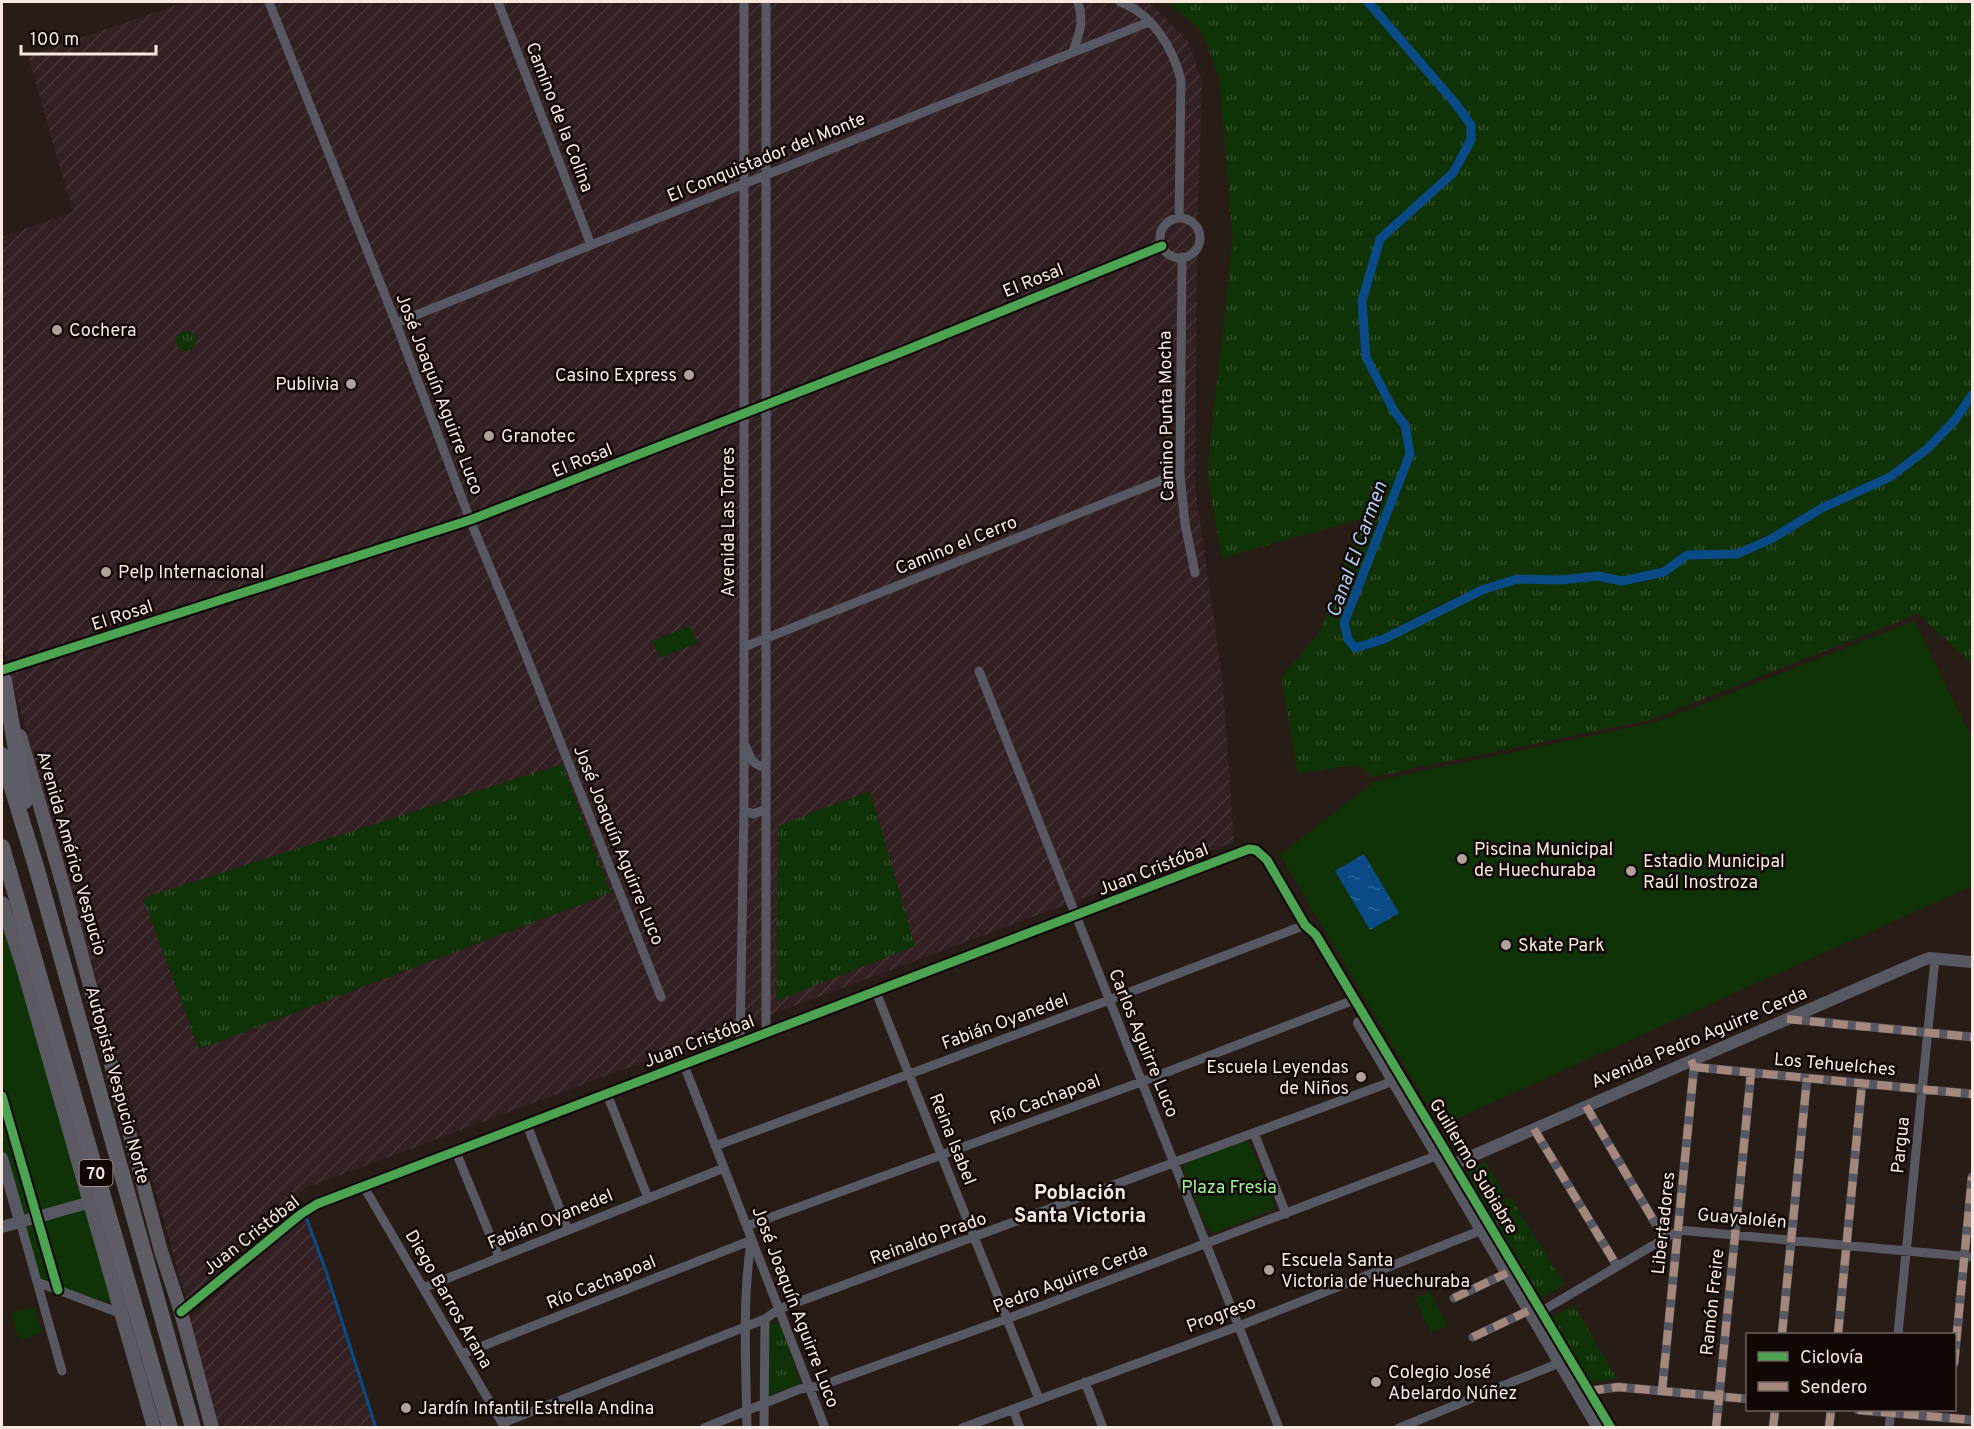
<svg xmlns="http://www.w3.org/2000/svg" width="1974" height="1429" viewBox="0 0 1974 1429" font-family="Overpass,sans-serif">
  <defs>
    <pattern id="industrial-furrows" width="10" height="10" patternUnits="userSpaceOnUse" patternTransform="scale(1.5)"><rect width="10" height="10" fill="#322022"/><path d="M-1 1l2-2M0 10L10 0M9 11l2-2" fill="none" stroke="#463637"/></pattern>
    <pattern id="grass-tufts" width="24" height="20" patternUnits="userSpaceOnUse" patternTransform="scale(1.5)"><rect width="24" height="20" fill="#103207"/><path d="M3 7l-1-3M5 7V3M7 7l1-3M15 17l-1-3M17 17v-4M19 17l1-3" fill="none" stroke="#34502b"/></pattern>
    <pattern id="water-ripples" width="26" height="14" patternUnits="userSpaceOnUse" patternTransform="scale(1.5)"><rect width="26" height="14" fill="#094a87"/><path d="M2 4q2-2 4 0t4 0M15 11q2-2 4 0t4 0" fill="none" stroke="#2e6498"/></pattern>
  </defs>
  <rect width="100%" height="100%" fill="#281c16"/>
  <path fill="url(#industrial-furrows)" d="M185,2H1146L1153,6L1188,41L1202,81L1198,206L1195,485L1223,684L1234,842L303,1189L281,1219L186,1300L2,644V237L73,212L28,56Z
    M307,1216L377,1427H218L189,1318Z"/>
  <path fill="url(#grass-tufts)" d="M1167,2H1972V664L1918,614L1650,720L1372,777L1359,765L1298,773L1281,678L1319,633L1361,519L1222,558L1207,473L1233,239L1219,77L1201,30Z
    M176 341a10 10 0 1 1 20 0a10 10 0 1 1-20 0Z
    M562,764L611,893L199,1049L143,898Z
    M870,791L915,946L776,1001L778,826Z
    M1510,1197L1565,1284L1542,1298L1488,1211Z
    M1574,1305L1617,1379L1589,1382L1551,1318Z
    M770,1323L781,1325L800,1384L769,1395Z"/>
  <path fill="#103207" d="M1914,621L1972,738V886L1440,1126L1280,855L1375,781L1657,722Z
    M690,626L697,643L660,658L653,641Z
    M2,925L16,964L113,1304L40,1280L2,1146Z
    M1244,1141L1250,1144L1275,1205L1270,1211L1214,1233L1207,1228L1183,1168L1187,1163Z
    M1485,1161L1504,1194L1485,1205L1466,1172Z
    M1431,1291L1447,1326L1432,1333L1415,1299Z
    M34,1307L42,1333L19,1340L11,1313Z"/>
  <path fill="url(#water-ripples)" d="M1364,854L1399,913L1370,930L1335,871Z"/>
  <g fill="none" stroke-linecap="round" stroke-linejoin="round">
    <path stroke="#094a87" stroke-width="3" d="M306,1217L326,1271L376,1428"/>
    <path stroke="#094a87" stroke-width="9" d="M1368,2L1455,103L1471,125V140L1453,173L1380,239L1362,301L1366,357L1394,411L1405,425L1410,454L1344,623L1348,639L1355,648L1384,639L1482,590L1517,579L1560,580L1598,576L1622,581L1664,572L1687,555L1737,554L1771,539L1822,508L1890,477L1927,449L1955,420L1972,395"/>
    <path stroke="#575862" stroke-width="9" d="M269,2L396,323L470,520L518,635L661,997
      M498,2L591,245
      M1120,2C1152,13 1173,48 1181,80L1179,218
      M1073,51C1080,32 1084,22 1078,2
      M1160 238a20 20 0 1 1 40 0a20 20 0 1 1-40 0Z
      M1182,257L1180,473L1185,524L1195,573
      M396,323L1149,22
      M744,647L1180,473
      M2,670L470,520L899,353L1162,246
      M979,671L1279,1428
      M745,745C750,756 752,766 765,767
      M744,810L753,814L766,809
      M876,992L1039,1399
      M1790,1019L1972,1037
      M766,1034V2
      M740,1043L744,810V2
      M684,1065L825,1428
      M1694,1067L1972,1094
      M607,1094L648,1198
      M1586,1106L1664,1238
      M527,1125L568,1230
      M1534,1129L1617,1266
      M1254,1133L1286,1214
      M715,1146L1109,1000L1305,925
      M456,1152L499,1257
      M364,1187L505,1428
      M20,1221L62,1371
      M747,1226L1141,1082L1354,1000
      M37,1282L122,1314
      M423,1288L724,1168
      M1454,1298L1507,1273
      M1782,1334L1807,1078
      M1838,1334L1862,1083
      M1898,1334L1935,959
      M1473,1337L1530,1310L1542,1311L1679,1230L1972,1257
      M462,1354L752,1240
      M1954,1364L1972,1177
      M1085,1382L1103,1428
      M1589,1391L1618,1387L1748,1399
      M1662,1391L1694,1067L1691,1060
      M1013,1409L1020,1428
      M1858,1410L1972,1420
      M503,1423L765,1319L779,1309L1399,1079
      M704,1428L800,1389L820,1386L1031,1310L1441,1154
      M747,1428C746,1366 742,1303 751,1242
      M764,1428L765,1319
      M962,1428L1239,1326L1487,1228
      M1399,1428L1564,1361
      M1716,1428L1751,1073
      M1773,1428L1775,1410
      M1829,1428L1831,1410
      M1889,1428L1891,1410"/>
    <path stroke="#575862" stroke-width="12" d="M1359,1023L1598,1428
      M2,1158L20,1221
      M1447,1167L1921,961L1929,958L1972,962
      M2,1227L91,1202
      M181,1312L301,1214L317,1204L1249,849L1256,850L1267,860L1305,925L1316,935L1611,1428"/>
    <path stroke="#5b5962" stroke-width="14" d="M20,736L64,889L161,1251L181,1312L212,1428
      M2,903L22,964L154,1428"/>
    <path stroke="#5f5d66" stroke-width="16" d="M4,680L25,801
      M2,755L37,870L193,1428
      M2,847L170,1428"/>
    <path stroke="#a5887d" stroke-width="8" stroke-dasharray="15 8" stroke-linecap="butt" d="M1787,1019L1972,1037
      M1694,1067L1972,1094
      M1586,1106L1664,1238
      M1534,1129L1617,1266
      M1454,1298L1507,1273
      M1782,1334L1807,1078
      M1838,1334L1862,1083
      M1473,1337L1530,1310
      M1954,1364L1972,1177
      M1589,1391L1618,1387L1748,1399
      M1662,1391L1694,1067L1691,1060
      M1858,1410L1972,1420
      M1716,1428L1751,1073
      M1773,1428L1775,1410
      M1829,1428L1831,1410"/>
    <g stroke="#110704" stroke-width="13">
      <path id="cycleway" d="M2,670L470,520L899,353L1162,246
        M2,1096L58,1290
        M181,1312L301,1214L317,1204L1249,849L1256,850L1267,860L1305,925L1316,935L1611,1428"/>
    </g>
    <use href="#cycleway" stroke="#4ca352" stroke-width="9"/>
  </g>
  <g fill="#afa099" stroke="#110704" stroke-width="2">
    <circle cx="57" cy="330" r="6"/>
    <circle cx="689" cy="375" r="6"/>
    <circle cx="351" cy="384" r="6"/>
    <circle cx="489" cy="436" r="6"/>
    <circle cx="106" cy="572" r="6"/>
    <circle cx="1462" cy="859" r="6"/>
    <circle cx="1631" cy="871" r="6"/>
    <circle cx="1506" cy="945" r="6"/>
    <circle cx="1361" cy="1077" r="6"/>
    <circle cx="1269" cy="1270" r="6"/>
    <circle cx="1376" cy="1382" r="6"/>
    <circle cx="406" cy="1408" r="6"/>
  </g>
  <g text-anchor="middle" stroke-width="5" stroke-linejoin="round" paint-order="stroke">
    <rect fill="#110704" stroke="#b2a49d" stroke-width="1.5" x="79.5" y="1160" width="33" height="26" rx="4.5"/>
    <g font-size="16" font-weight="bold" fill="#f7e7df">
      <text x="96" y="1179">70</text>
    </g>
    <g font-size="18" fill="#f7e7df" stroke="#110704">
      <text transform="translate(560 117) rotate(69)" y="6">Camino de la Colina</text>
      <text transform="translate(766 157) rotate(-22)" y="6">El Conquistador del Monte</text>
      <text transform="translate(1033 280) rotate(-22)" y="6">El Rosal</text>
      <text transform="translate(440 394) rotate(69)" y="6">José Joaquín Aguirre Luco</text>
      <text transform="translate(1166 416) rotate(-91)" y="6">Camino Punta Mocha</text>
      <text transform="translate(582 460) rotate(-22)" y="6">El Rosal</text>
      <text transform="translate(728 522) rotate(-90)" y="6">Avenida Las Torres</text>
      <text transform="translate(956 545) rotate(-22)" y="6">Camino el Cerro</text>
      <text transform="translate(122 615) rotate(-18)" y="6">El Rosal</text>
      <text transform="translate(619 845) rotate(68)" y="6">José Joaquín Aguirre Luco</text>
      <text transform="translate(72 853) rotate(74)" y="6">Avenida Américo Vespucio</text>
      <text transform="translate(1153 869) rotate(-21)" y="6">Juan Cristóbal</text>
      <text transform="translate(1005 1021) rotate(-20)" y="6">Fabián Oyanedel</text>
      <text transform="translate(1699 1037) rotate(-23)" y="6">Avenida Pedro Aguirre Cerda</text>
      <text transform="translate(699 1041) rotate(-21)" y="6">Juan Cristóbal</text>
      <text transform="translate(1144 1043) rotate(68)" y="6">Carlos Aguirre Luco</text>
      <text transform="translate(1835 1064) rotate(5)" y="6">Los Tehuelches</text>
      <text transform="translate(118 1085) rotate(75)" y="6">Autopista Vespucio Norte</text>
      <text transform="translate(1045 1099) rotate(-20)" y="6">Río Cachapoal</text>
      <text transform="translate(953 1139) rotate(68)" y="6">Reina Isabel</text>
      <text transform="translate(1900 1145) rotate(-84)" y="6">Pargua</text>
      <text transform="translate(1474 1166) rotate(59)" y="6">Guillermo Subiabre</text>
      <text transform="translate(1742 1218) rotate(5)" y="6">Guayalolén</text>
      <text transform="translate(550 1219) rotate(-22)" y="6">Fabián Oyanedel</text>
      <text transform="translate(1663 1223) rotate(-84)" y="6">Libertadores</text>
      <text transform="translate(251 1235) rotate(-38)" y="6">Juan Cristóbal</text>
      <text transform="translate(928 1238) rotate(-20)" y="6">Reinaldo Prado</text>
      <text transform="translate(1070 1278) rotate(-21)" y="6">Pedro Aguirre Cerda</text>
      <text transform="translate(601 1282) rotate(-22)" y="6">Río Cachapoal</text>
      <text transform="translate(449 1299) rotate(60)" y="6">Diego Barros Arana</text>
      <text transform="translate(1712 1302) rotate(-84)" y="6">Ramón Freire</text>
      <text transform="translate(796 1307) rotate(69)" y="6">José Joaquín Aguirre Luco</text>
      <text transform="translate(1221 1314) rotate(-21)" y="6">Progreso</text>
    </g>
    <g font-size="18" fill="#f7e7df" stroke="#110704" text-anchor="start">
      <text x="69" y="336">Cochera</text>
      <text x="677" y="381" text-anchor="end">Casino Express</text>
      <text x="339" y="390" text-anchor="end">Publivia</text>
      <text x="501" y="442">Granotec</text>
      <text x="118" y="578">Pelp Internacional</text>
      <text x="1474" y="855">Piscina Municipal<tspan x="1474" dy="21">de Huechuraba</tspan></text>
      <text x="1643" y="867">Estadio Municipal<tspan x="1643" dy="21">Raúl Inostroza</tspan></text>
      <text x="1518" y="951">Skate Park</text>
      <text x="1349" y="1073" text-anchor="end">Escuela Leyendas<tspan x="1349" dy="21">de Niños</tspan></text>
      <text x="1281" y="1266">Escuela Santa<tspan x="1281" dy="21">Victoria de Huechuraba</tspan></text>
      <text x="1388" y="1378">Colegio José<tspan x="1388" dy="21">Abelardo Núñez</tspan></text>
      <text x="418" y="1414">Jardín Infantil Estrella Andina</text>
    </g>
    <g font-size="18" fill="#9ef58f" stroke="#110704">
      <text x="1229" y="1193">Plaza Fresia</text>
    </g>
    <g font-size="20" font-style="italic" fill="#acccf2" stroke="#110704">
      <text transform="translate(1356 549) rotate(-70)" y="7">Canal El Carmen</text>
    </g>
    <g font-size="20" font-weight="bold" fill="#f7e7df" stroke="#110704">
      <text x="1080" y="1199">Población<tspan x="1080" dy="23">Santa Victoria</tspan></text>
    </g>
  </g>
  <rect width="1974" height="1429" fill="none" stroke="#f7e7df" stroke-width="6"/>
  <rect x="1746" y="1333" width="210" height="78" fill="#110704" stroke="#6d615c" stroke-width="1.5"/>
  <rect x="1758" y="1352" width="30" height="9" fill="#4ca352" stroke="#6d615c" stroke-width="1.5"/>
  <text x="1800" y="1363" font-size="18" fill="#f7e7df">Ciclovía</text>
  <rect x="1758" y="1382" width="30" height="9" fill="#a5887d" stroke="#6d615c" stroke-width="1.5"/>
  <text x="1800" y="1393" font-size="18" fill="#f7e7df">Sendero</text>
  <path d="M21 45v9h135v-9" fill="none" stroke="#f7e7df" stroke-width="3"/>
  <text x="30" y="45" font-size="18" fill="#f7e7df" stroke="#110704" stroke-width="4.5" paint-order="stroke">100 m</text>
</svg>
